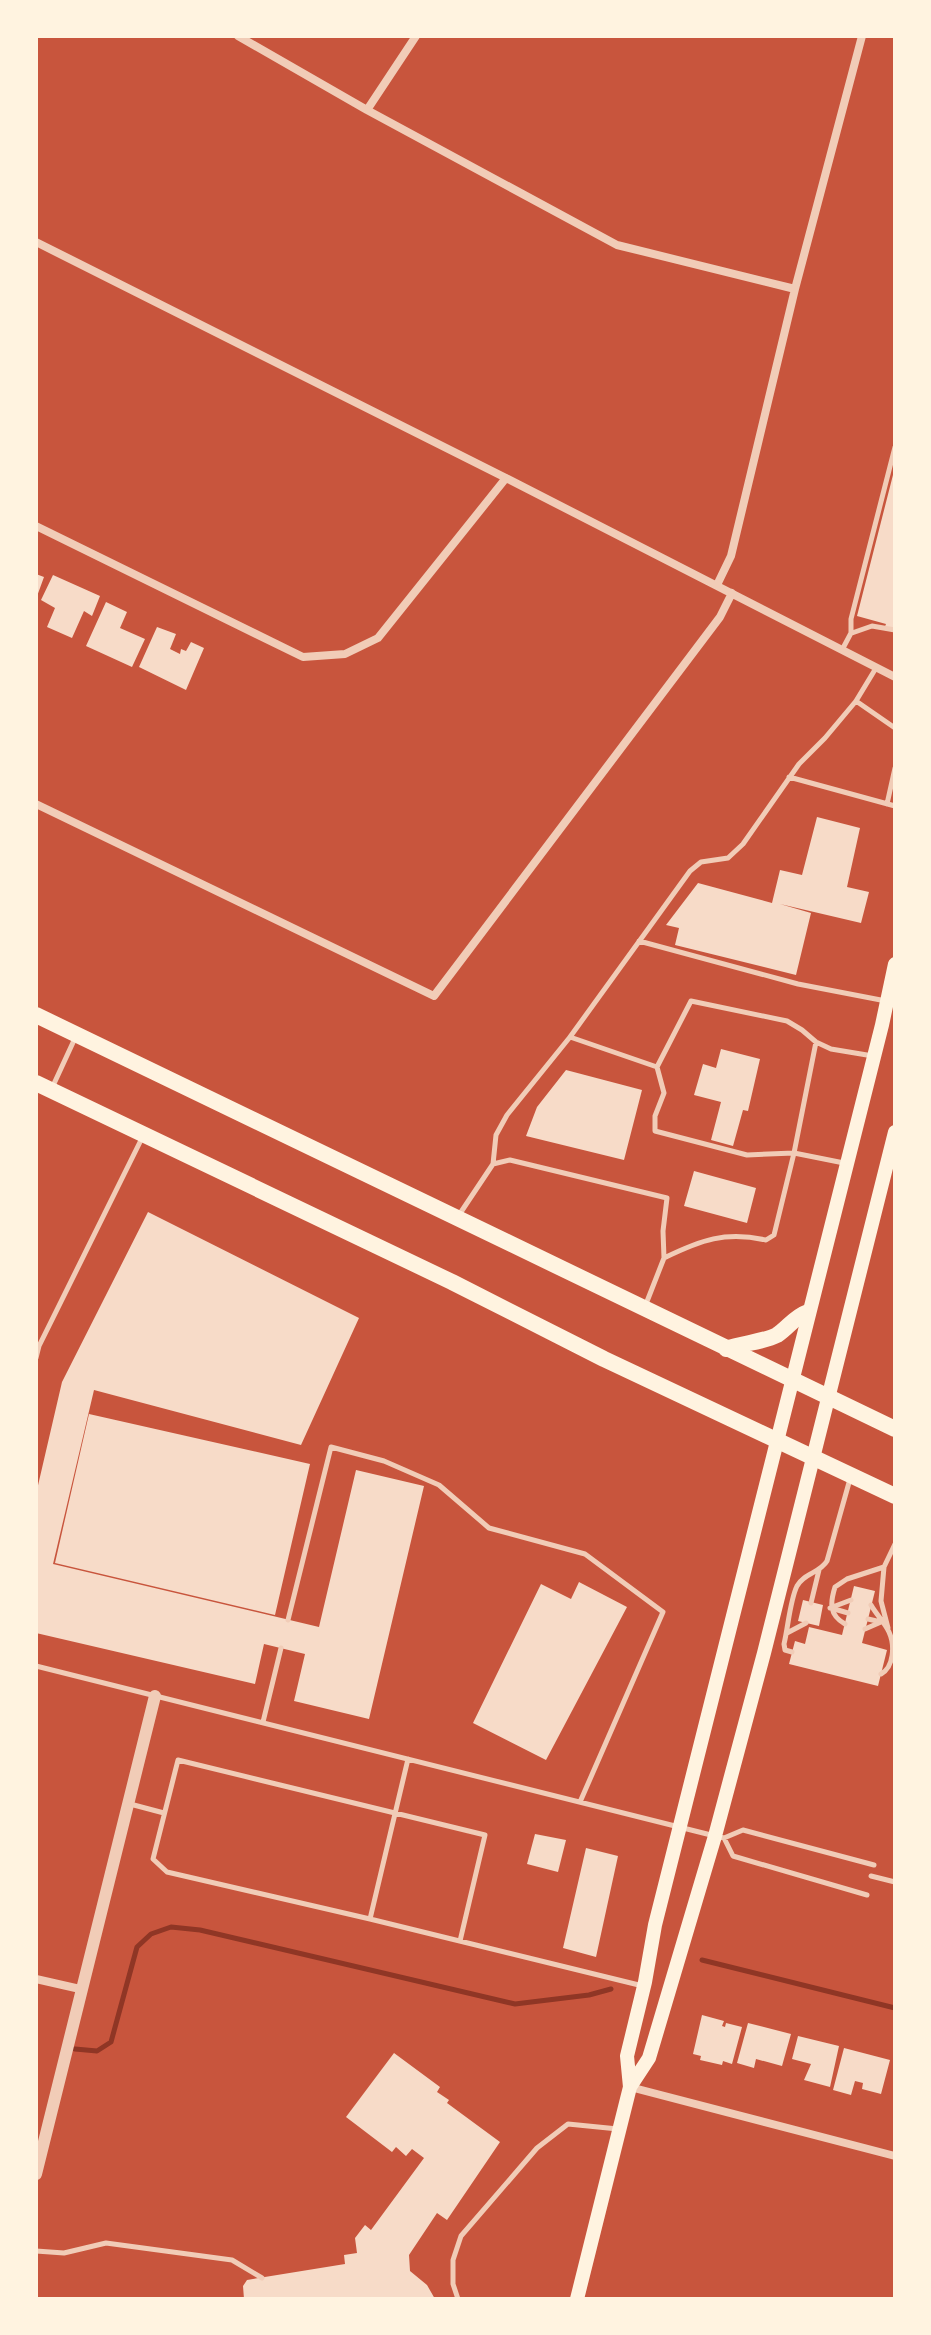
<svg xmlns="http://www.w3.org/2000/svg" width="931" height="2335" viewBox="0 0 931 2335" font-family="Overpass,sans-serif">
  <rect width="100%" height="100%" fill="#c8553d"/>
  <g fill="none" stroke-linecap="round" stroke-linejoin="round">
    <path stroke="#8f3625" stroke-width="5" d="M702,1960L895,2008
      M75,2049L97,2051L111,2042L137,1947L151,1934L171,1927L200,1930L515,2004L589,1995L611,1989"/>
  </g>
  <path fill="#f7dbc8" d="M894,471H895V632L884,629L886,624L857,616Z
    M36,574L44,577L36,599Z
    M53,575L100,596L92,616L84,611L72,638L47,627L55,608L41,600Z
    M106,602L127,612L120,628L145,639L132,667L86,646Z
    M157,627L176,634L170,649L180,654L181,649L186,651L191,642L204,648L186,690L139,667Z
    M817,817L860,828L847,887L869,892L861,923L780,904L811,913L796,975L675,945L679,928L666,925L698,883L772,903L780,870L802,875Z
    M721,1049L760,1059L748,1111L743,1110L733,1146L711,1140L721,1102L694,1095L703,1064L716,1068Z
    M566,1070L642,1090L624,1160L526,1136L537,1107Z
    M694,1171L756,1188L747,1223L684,1206Z
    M148,1212L359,1318L301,1445L94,1390L53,1564L319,1627L356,1470L424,1486L369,1719L294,1701L305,1654L264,1644L255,1684L36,1633V1494L62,1382Z
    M89,1414L310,1464L275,1615L55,1563Z
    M579,1582L627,1607L546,1760L473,1723L541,1584L571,1599Z
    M854,1586L875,1591L862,1643L887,1650L878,1686L789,1664L795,1641L805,1644L809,1627L842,1635Z
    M803,1600L823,1605L819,1626L798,1621Z
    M535,1834L566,1840L558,1872L527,1864Z
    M586,1848L618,1856L596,1957L563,1948Z
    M702,2015L724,2021L722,2026L725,2027L726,2023L742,2027L732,2064L723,2061L722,2065L700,2060L701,2056L693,2054Z
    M748,2023L791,2034L782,2066L756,2059L754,2068L737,2063Z
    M798,2036L839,2046L830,2087L804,2080L811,2064L792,2059Z
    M844,2048L890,2060L881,2094L862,2089L863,2083L855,2081L851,2095L833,2090Z
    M394,2053L440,2087L437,2092L449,2100L447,2103L500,2142L447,2220L437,2213L409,2255L410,2271L427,2285L435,2299H244L243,2286L247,2280L345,2264L344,2255L357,2253L355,2238L365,2225L371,2230L424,2158L412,2149L406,2156L396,2147L392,2152L346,2117Z"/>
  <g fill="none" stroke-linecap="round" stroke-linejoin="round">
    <path stroke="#f1ccb7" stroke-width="5" d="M852,633L872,626L895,630
      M842,650L851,633V619L895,447
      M856,701L895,728
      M789,777L895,806
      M887,804L895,768
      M639,941L798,984L886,1001
      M570,1037L690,871L701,862L728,858L743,844L799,764L825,738L856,701L876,668
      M657,1067L664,1093L655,1116V1131L747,1155L794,1153L816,1042
      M52,1088L76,1036
      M493,1164L496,1135L507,1115L570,1037L657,1067L691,1001L787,1021L802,1030L816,1042L831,1049L873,1056
      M459,1215L493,1164L510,1160L667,1198L663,1231L664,1258L646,1304
      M664,1258C701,1240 725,1231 766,1240L774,1235L794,1153L844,1163
      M36,1358L39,1346L143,1136
      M884,1567L881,1601L888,1628
      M811,1603L819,1570
      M871,1605C876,1614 885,1623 889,1632C895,1645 894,1667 881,1674
      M830,1608L851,1600
      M831,1608L848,1613
      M868,1619L881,1622
      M288,1620L331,1447L384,1461L439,1485L489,1528L585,1554L663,1612L580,1802
      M845,1624C829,1615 830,1603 835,1587L847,1579L884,1567L895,1544
      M865,1629L881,1622
      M787,1633L806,1623
      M792,1652L785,1650L784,1644C788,1628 790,1600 797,1586C804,1573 820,1573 827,1561L850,1479
      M36,1666L715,1836L724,1838L743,1830L874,1865
      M263,1722L281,1648
      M408,1759L370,1919L643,1986
      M130,1804L164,1813
      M724,1838L733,1856L867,1895
      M871,1876L895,1882
      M370,1919L167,1872L153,1859L178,1760L485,1835L460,1941
      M36,2251L64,2253L106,2243L232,2260L262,2278
      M458,2299L453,2284V2260L461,2236L537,2148L568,2124L618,2129"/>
    <path stroke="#f1ccb7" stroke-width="8" d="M238,36L367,110L617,245L795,289
      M367,110L416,36
      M36,242L506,478L895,677
      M36,526L303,657L345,654L378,638L506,478
      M717,585L731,556L795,289L862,36
      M36,804L434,996L720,617L732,593
      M36,1979L80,1989
      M630,2087L895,2156"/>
    <path stroke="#f1ccb7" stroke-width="12" d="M36,2174L155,1696"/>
    <path stroke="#fff3e0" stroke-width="14" d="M630,2087L649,2058L715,1836L764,1653L895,1132
      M577,2299L630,2087L627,2056L645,1982L655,1925L882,1025L895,964"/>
    <path stroke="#fff3e0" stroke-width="16" d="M36,1015L895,1429
      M36,1083L452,1282L604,1359L895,1496
      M726,1349C742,1343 764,1342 777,1335C789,1327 794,1317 808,1312"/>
  </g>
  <rect width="931" height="2335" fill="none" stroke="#fff3e0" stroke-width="76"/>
</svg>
